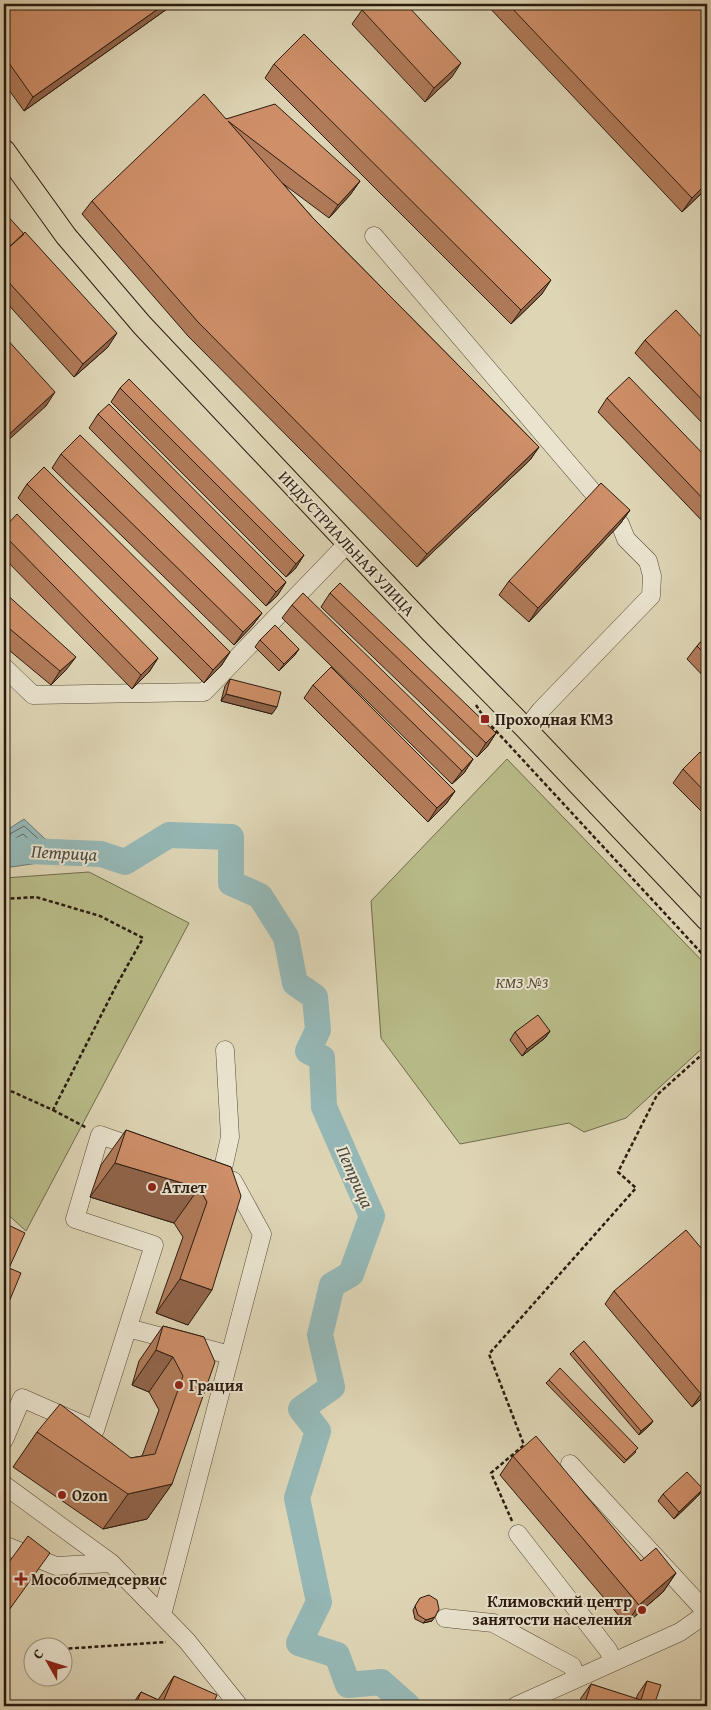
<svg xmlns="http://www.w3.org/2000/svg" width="711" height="1710" viewBox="0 0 711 1710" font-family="'Gentium Book Plus',serif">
  <rect width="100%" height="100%" fill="#ded5b5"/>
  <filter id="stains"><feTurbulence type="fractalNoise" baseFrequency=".004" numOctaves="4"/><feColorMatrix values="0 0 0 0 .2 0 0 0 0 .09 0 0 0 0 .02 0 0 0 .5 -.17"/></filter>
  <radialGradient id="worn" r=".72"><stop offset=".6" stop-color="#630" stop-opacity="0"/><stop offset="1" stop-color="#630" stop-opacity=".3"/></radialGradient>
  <path fill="#b8bc89" stroke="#726b4c" d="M507,759L707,966V1044L626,1118L584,1132L569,1123L460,1144L381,1038L371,901Z
    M89,872L189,923L26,1231L4,1211V878Z"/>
  <path fill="#95b7b5" stroke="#6b7873" d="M24,819L45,839L101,854L4,868V832Z"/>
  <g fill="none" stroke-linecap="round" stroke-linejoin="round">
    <path stroke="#606862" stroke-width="1" d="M4,835H8L24,826L43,843L66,850L67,852L65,854L4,863
      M4,842L10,841L23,834L40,849L38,852L4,857"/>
    <path stroke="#95b7b5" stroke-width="26" d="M4,850L101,854L125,862L169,835L231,837V883L260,896L286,937L295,983L315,997L318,1030L308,1051L322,1058L324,1107L372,1216L351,1274L332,1285L320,1335L332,1387L301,1409L318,1431L297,1498L319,1602L299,1643L337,1655L348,1685L381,1682L408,1706"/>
    <g stroke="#584938" stroke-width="19">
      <path id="minor" d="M374,236L620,524L626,539L648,561L652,576L651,596L541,710L526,729
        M4,667L33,695L204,692L348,543
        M221,1177L230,1137L225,1050
        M128,1328L230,1355
        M4,1440L22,1398L95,1430L154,1245L75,1219L100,1135L140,1149
        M570,1464L707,1613
        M4,1485L111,1563L187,1641L239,1706
        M518,1534L608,1650L614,1662
        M4,1545L56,1566L111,1563
        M162,1615L262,1234L233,1181L226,1179
        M445,1618L493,1623L572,1666L577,1678
        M516,1706L680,1632L707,1613"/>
    </g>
    <g stroke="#2b1a0f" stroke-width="23">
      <path id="major" d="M4,150L66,236L142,325L431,632L526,729L707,920"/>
    </g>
    <path stroke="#2b1a0f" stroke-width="2.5" stroke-dasharray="4 2.5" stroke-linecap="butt" d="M476,705L485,719L707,959
      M4,899L36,897L100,916L143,938L116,986L53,1110L4,1088
      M53,1110L87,1128
      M512,1521L491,1473L524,1445L489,1354L636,1188L618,1172L657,1095L707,1050
      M62,1649L166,1642
      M27,1651H32"/>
    <use href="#minor" stroke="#eae4cf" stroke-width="18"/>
    <use href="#major" stroke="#ded5b5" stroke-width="21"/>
  </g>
  <path fill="#b17b5a" stroke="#2b1a0f" d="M4,4H174L24,111L4,83Z
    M486,4H707V188L682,212Z
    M362,10L452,77L425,102L352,24Z
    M274,64L542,294L511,324L265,78Z
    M226,119L360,181L350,195L329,218L282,183L312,217L539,447L530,460L417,567L188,336L82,214L92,201Z
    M4,212L108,347L74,377L4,300Z
    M645,340L707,343V428L635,353Z
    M120,388L304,555L295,569L286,577L111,402Z
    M607,398L707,458V526L598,412Z
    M98,414L286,582L277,596L266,606L89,428Z
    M61,454L262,613L252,626L234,645L52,468Z
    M27,484L230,652L221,666L204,683L18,498Z
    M630,510L620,524L529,622L499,595L509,581Z
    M4,528L158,658L149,672L132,689L4,558Z
    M4,592L66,670L51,685L4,646Z
    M330,593L496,733L487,747L477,757L321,607Z
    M292,605L473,759L464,773L452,784L282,618Z
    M707,635V680L687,659L697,646Z
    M260,640L299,649L294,656L279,671L255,647Z
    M230,679L272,714L221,701L225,686Z
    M313,685L455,791L446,804L428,822L304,698Z
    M707,760V817L673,783L683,769Z
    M550,1031L545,1038L522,1056L510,1040L515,1032Z
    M126,1130L231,1167L188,1325L156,1313L183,1237L174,1223L90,1197L101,1165Z
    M614,1291L707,1394L692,1407L605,1304Z
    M163,1326L204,1337L172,1484L147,1519L103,1529L13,1467L37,1432L131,1458L142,1456L159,1410L149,1392L132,1385L139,1361Z
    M573,1351L653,1421L650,1425L639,1435L570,1354Z
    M549,1380L636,1452L624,1463L546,1383Z
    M513,1456L641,1561L676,1573L663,1592L626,1624L500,1475Z
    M703,1489L698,1496L674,1519L658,1501L663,1494Z
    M420,1598L432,1621L423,1623L415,1619L413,1610Z
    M174,1676L212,1706H131L141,1692L158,1700Z
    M647,1681L654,1705L658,1706H579L581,1698L591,1684L636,1699L638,1694Z"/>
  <path fill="#90644a" stroke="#2b1a0f" d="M165,4H174L24,111L33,97Z
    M461,63L452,77L425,102L434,88Z
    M360,181L350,195L329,218L338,205Z
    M707,183V188L682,212L692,198Z
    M551,280L542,294L511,324L521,310Z
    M117,333L108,347L74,377L83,364Z
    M55,392L46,406L4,444V439Z
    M539,447L530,460L417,567L427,554Z
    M630,510L620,524L529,622L538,608Z
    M304,555L295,569L286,577L296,564Z
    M286,582L277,596L266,606L276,592Z
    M262,613L252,626L234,645L243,632Z
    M299,649L294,656L279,671L284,664Z
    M230,652L221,666L204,683L213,670Z
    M76,657L66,670L51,685L60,671Z
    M158,658L149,672L132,689L141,675Z
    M226,694L277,707L272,714L221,701Z
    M496,733L487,747L477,757L486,743Z
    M473,759L464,773L452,784L462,771Z
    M455,791L446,804L428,822L437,808Z
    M550,1031L545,1038L522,1056L527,1049Z
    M115,1163L199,1188L174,1223L90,1197Z
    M180,1279L212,1290L188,1325L156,1313Z
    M156,1350L173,1357L149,1392L132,1385Z
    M707,1389V1394L692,1407L701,1394Z
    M653,1421L650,1425L639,1435L641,1431Z
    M172,1484L147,1519L103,1529L128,1494Z
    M703,1489L698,1496L674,1519L679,1512Z
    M676,1573L663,1592L626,1624L639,1605Z
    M435,1617L432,1621L423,1623L426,1620Z"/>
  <path fill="#ce8f69" stroke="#2b1a0f" d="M4,4H165L33,97L4,56Z
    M369,4H406L461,63L434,88L362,10Z
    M508,4H707V183L692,198Z
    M304,34L551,280L521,310L274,64Z
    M204,94L226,119L275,104L360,181L338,205L228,121L312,217L539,447L427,554L198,322L92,201Z
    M4,212L24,234L4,252Z
    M25,232L117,333L83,364L4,277V252Z
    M676,310L707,343V405L645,340Z
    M4,336L55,392L4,439Z
    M629,377L707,458V503L607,398Z
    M129,379L304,555L296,564L120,388Z
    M109,404L286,582L276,592L98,414Z
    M80,435L262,613L243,632L61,454Z
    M44,467L230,652L213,670L27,484Z
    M601,483L630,510L538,608L509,581Z
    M17,514L158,658L141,675L4,535V528Z
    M340,583L496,733L486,743L330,593Z
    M4,592L76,657L60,671L4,624Z
    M303,593L473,759L462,771L292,605Z
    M275,625L299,649L284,664L260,640Z
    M707,635V656L697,646Z
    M331,667L455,791L437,808L313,685Z
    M230,679L281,692L277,707L226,694Z
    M700,752L707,760V794L683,769Z
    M538,1015L550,1031L527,1049L515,1032Z
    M126,1130L231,1167L241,1196L212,1290L180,1279L207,1202L199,1188L115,1163Z
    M4,1223L25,1233L9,1268L21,1273L4,1314Z
    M686,1230L707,1255V1389L701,1394L614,1291Z
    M163,1326L204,1337L215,1362L172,1484L128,1494L37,1432L60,1404L131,1458L155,1454L183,1376L173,1357L156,1350Z
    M584,1341L653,1421L641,1431L573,1351Z
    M560,1368L638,1448L626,1460L549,1380Z
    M536,1436L641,1561L656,1548L676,1573L639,1605L513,1456Z
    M687,1472L703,1489L679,1512L663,1494Z
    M28,1536L50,1553L4,1617V1569Z
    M429,1595L437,1600L439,1609L435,1617L426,1620L418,1615L415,1606L420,1598Z
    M174,1676L217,1695L212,1706H135L141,1692L163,1702Z
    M647,1681L661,1685L654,1705L658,1706H584L591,1684L641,1700Z"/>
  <g fill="#8f2418" stroke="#eae4cf" stroke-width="2">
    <rect x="480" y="714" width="10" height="10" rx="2.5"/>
    <circle cx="152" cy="1187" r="5"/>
    <circle cx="179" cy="1385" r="5"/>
    <circle cx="62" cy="1495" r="5"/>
    <path d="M18.5 1571.5h5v5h5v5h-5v5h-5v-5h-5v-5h5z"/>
    <circle cx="642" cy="1610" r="5"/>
  </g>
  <g text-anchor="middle" stroke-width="4" stroke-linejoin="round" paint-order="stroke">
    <g font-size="16" fill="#2b1a0f" stroke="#eae4cf">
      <text transform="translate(347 543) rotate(47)" y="6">ИНДУСТРИАЛЬНАЯ УЛИЦА</text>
    </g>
    <g font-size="16" font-weight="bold" fill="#2b1a0f" stroke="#eae4cf" text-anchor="start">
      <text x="495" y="725">Проходная КМЗ</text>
      <text x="162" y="1193">Атлет</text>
      <text x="189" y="1391">Грация</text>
      <text x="72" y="1501">Ozon</text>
      <text x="31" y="1585">Мособлмедсервис</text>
      <text x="632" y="1607" text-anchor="end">Климовский центр<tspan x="632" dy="18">занятости населения</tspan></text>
    </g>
    <g font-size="16" font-style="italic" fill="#554b34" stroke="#eae4cf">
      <text x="522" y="988">КМЗ №3</text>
    </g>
    <g font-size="18" font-style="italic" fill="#4b4941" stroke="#eae4cf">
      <text transform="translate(64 853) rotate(3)" y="6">Петрица</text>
      <text transform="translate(355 1177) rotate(66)" y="6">Петрица</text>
    </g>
  </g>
  <rect width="711" height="1710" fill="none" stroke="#ded5b5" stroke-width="20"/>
  <rect x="5" y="5" width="701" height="1700" fill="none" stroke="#2b1a0f" stroke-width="2.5"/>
  <rect x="10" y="10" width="691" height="1690" fill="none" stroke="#2b1a0f"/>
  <g transform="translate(48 1662) rotate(309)"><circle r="24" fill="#eae4cf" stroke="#9e9382"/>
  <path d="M0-4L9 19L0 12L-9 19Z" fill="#8f2418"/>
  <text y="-8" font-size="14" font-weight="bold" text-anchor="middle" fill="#2b1a0f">С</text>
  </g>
  <rect width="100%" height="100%" filter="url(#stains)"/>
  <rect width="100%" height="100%" fill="url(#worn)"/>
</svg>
